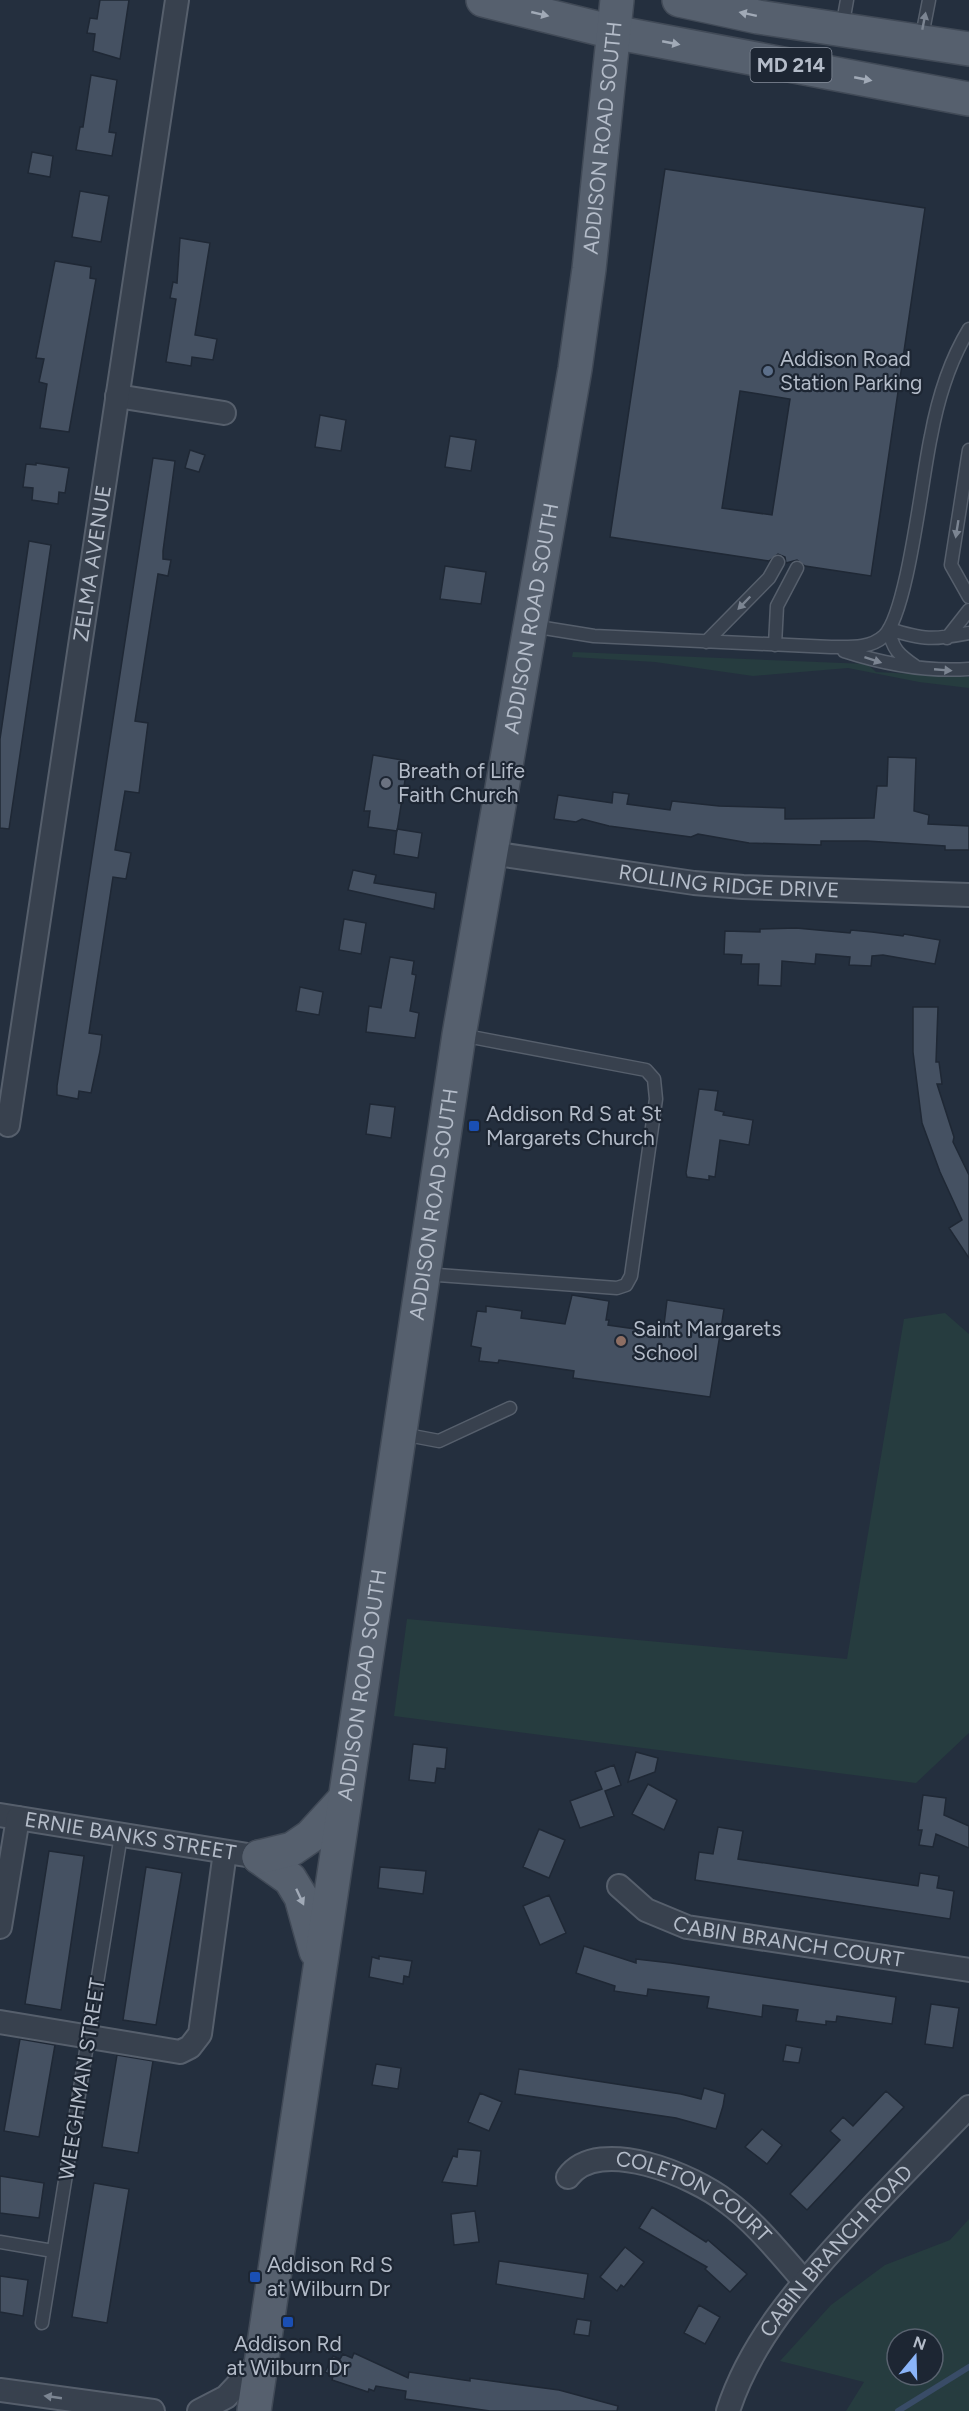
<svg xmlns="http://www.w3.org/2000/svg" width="969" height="2411" viewBox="0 0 969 2411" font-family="Figtree,sans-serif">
  <rect width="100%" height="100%" fill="#242f3e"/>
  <path fill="#263c3f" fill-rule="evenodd" d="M573,652L867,664L876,672L969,677V688L919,682L848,668L753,676L655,662L572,657Z
    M945,1313L969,1334V1733L916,1783L394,1716L407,1619L847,1659L904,1319Z
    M969,2219V2411H846L864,2382L780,2361L831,2305L885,2265L950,2240ZM897,2339H933V2375H897Z"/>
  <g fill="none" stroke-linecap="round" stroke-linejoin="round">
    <path stroke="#394c67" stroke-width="6" d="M898,2411L969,2367"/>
  </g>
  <path fill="#455162" stroke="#1f2835" stroke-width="1.5" fill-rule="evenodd" d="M100,0H129L120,59L93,51L95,34L87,33L90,18L97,19Z
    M91,75L117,80L109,132L116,133L112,156L76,150L80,127H83Z
    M32,152L53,156L50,177L28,173Z
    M665,169L925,208L871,576L805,566L797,560L786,563L785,557L778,554L769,561L610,537ZM740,391L790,399L772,515L722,508Z
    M80,191L109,196L101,242L72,237Z
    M180,238L210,243L195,335L217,339L213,360L192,357L191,366L166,362L176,299L170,298L173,282L177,283Z
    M55,261L91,267L90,278L96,279L69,432L40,428L47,384L39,382L44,359L36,358Z
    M320,415L346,420L341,451L315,447Z
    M450,436L476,440L471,471L445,467Z
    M190,450L205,455L199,472L185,468Z
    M153,458L175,461L163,551V559L171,560L168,576L158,574L135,721L148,723L139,793L125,791L115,850L131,853L126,879L113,877L89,1033L102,1035L100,1051L91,1093L79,1091L78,1099L57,1095V1086Z
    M36,463L69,468L65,493L59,492L58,504L32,500L33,488L23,487L26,464L36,465Z
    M29,541L51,545L9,829L0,828V739Z
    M445,566L486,572L481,604L440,599Z
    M373,755L408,761L397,831L368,827L370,811H364Z
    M888,757L916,758L914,811L929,815L928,824L969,826V850H945V846L867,841H821V845L749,843L698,834L691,837L609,826L582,819L576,822L554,819L558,795L612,803L613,792L629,794L627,804L670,810L672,801L719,806L785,808V819L874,818L877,786H887Z
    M397,829L422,833L418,858L394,854Z
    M353,870L376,875L374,883L436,893L434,909L348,890Z
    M344,919L366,923L361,954L339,950Z
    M796,928L850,933L851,930L872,932L903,936L904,934L940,940L935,964L883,955L872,956L871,966L849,965L850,957L816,954L815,964L782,961L781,986L758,985L759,964H741L742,955L724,954L725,931L760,932V929Z
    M390,957L414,961L412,974L416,975L410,1011L419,1013L415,1038L366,1032L369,1006L381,1008Z
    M300,987L323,992L319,1015L296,1011Z
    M913,1007H938L936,1062H939L942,1084H937L954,1137L953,1142L969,1175V1258L949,1228L962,1220L940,1172L922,1123L913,1052Z
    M699,1089L718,1091L715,1110L724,1112L723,1115L753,1120L749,1145L720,1140L715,1177L709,1176V1180L687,1177L686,1173Z
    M370,1104L395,1107L391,1138L366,1134Z
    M572,1295L609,1301L606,1320H609L608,1325L663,1333L667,1300L724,1309L710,1397L573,1378L574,1371L499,1360L498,1363L479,1361L481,1348L471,1346L477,1311L486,1312V1306L522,1311L521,1318L565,1324Z
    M413,1744L447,1748L445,1769L437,1768L435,1783L409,1780Z
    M636,1752L658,1758L655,1772L628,1782Z
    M614,1765L621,1785L605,1791L614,1816L580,1828L570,1801L602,1789L595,1772Z
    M648,1784L677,1800L664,1830L632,1814Z
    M923,1795L946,1798L944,1815L969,1826V1848L936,1834L933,1847L919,1845L922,1830H918Z
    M718,1827L743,1831L738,1859L918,1886L920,1873L939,1876L937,1888L954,1891L950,1919L695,1880L699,1852L713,1854Z
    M539,1829L565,1840L549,1878L523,1867Z
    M49,1851L84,1856L61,2010L25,2004Z
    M146,1867L182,1873L156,2025L123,2020Z
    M380,1867L426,1871L423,1894L378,1888Z
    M549,1895L566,1933L540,1945L523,1906Z
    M584,1946L636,1963V1959L671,1963L896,1997L892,2024L837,2016L836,2022L826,2021V2025L796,2021L798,2010L763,2005L762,2017L707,2008L709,1997L648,1989L647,1996L614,1991L615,1986L576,1973Z
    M379,1956L412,1961L409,1977L404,1976L403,1984L369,1977L372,1957L379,1959Z
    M931,2004L959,2008L953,2048L925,2044Z
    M20,2039L55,2045L39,2137L4,2131Z
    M786,2045L802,2048L799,2063L783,2061Z
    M117,2055L153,2061L138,2153L102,2147Z
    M376,2064L401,2068L398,2089L372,2085Z
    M519,2069L681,2094L701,2099L704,2088L725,2094L723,2106L716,2129L676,2118L515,2094Z
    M886,2091L904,2107L807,2210L790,2194L840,2140L830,2131L843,2117L853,2126Z
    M480,2093L502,2102L489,2131L468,2122Z
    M762,2129L782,2145L767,2164L745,2147Z
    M458,2149L481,2151L477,2186L442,2182L453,2156L457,2157Z
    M0,2176L44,2183L39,2218L0,2213Z
    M94,2183L129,2189L107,2323L72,2317Z
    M652,2207L706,2242L708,2240L747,2274L730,2292L705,2269L707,2267L639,2228Z
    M475,2211L479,2242L454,2245L451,2214Z
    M625,2247L644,2262L624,2287L621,2285L617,2291L600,2277Z
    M499,2261L588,2274L584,2299L496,2284Z
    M0,2276L28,2280L23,2316L0,2312Z
    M699,2305L720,2317L705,2344L684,2333Z
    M577,2319L591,2321L589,2336L574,2334Z
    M354,2353L408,2378L409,2372L470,2381V2378L559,2390L618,2406L617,2411H490L405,2399L406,2391L376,2386L374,2391L369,2389L368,2392L332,2380L333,2376L325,2372L333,2356L340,2359L343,2354L352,2358Z"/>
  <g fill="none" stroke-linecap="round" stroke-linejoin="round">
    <g stroke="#565f6c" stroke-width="15">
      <path id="service" d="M842,28L847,0
        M921,41L929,0
        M969,450L951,565L969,597
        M532,626L594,636L831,647C849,647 870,649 884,636C908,612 922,476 931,436C938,398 949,362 969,329
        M889,629C924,640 933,640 969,633
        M889,629C892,649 899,655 915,666
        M947,638L969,610
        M706,642L769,578L778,562
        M775,645L777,606L797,568
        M844,651C884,664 926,672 969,669
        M424,1274L617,1288L626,1285L631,1276L656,1099L654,1079L646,1070L461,1035
        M402,1434L439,1441L510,1408
        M0,2242L53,2251
        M42,2323L121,1835"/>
    </g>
    <g stroke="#565f6c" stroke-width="26">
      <g id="minor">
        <path d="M117,396L224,413"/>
        <path id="s1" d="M491,853L694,883L743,887L969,895"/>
        <path id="s2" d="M8,1125L177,0"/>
        <path id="s3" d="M0,1815L259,1857"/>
        <path id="s4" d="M619,1886L646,1910L687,1927L969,1970"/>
        <path d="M0,1927L18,1818"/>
        <path d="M0,2022L180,2052L190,2047L200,2034L225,1852"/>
        <path id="s5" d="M568,2177C599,2135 694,2176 727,2202C756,2223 780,2254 804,2281"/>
        <path d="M0,2390L153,2411"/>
        <path d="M199,2411L226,2397L261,2360"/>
        <path id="s6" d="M728,2411C750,2342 800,2285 848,2233C887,2190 928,2149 969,2107"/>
      </g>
    </g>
    <g stroke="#414a57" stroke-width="36">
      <g id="primary">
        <path d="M483,0L613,32L969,99"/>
        <path d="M679,0L758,17L969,49"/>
        <path d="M259,1857L290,1879L301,1897L316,1951"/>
        <path d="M259,1857L292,1849L311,1836L343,1801"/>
        <path id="s7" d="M254,2411L459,1035L575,369L589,269L617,0"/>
      </g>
    </g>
    <use href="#service" stroke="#38414e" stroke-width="12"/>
    <use href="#minor" stroke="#38414e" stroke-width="22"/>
    <use href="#primary" stroke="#56606e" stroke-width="33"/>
  </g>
  <defs><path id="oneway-solid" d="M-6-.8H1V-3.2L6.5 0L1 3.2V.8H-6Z" transform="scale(1.5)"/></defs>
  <g fill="#a1aab7">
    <use href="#oneway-solid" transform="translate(540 14) rotate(13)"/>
    <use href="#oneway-solid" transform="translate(748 14) rotate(-168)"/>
    <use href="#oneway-solid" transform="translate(671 43) rotate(11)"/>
    <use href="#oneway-solid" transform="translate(863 79) rotate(11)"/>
    <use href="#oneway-solid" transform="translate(300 1897) rotate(65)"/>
  </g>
  <g fill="#7c8592">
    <use href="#oneway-solid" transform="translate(924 21) rotate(-79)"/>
    <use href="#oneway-solid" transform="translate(957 529) rotate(99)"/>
    <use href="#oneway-solid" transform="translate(744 603) rotate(134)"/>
    <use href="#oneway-solid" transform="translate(873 660) rotate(18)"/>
    <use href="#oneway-solid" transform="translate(943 670) rotate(5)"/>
    <use href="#oneway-solid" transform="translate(53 2397) rotate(-172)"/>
  </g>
  <circle fill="#5c6f8a" stroke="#1d2633" stroke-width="2" cx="768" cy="371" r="6"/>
  <circle fill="#6b7280" stroke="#1d2633" stroke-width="2" cx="386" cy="783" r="6"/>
  <g fill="#1a4fb4" stroke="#1d2633" stroke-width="2">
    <rect x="468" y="1120" width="12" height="12" rx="3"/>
    <rect x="249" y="2271" width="12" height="12" rx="3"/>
    <rect x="282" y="2316" width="12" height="12" rx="3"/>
  </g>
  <circle fill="#8d6e63" stroke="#1d2633" stroke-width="2" cx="621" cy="1341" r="6"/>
  <g text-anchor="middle" stroke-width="4.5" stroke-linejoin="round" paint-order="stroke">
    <rect fill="#1d2633" stroke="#878f9c" stroke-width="1.5" x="750.5" y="48" width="81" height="34" rx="4.5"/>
    <g font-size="20" font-weight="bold" fill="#b4bcc9">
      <text x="791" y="72">MD 214</text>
    </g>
    <g font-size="21" fill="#b4bcc9" stroke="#1d2633">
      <text dy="7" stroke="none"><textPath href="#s7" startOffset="2300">ADDISON ROAD SOUTH</textPath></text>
      <text dy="7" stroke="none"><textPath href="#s2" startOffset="568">ZELMA AVENUE</textPath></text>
      <text dy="7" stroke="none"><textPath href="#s7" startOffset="1814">ADDISON ROAD SOUTH</textPath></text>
      <text dy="7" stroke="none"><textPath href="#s1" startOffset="240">ROLLING RIDGE DRIVE</textPath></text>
      <text dy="7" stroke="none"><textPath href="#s7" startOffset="1220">ADDISON ROAD SOUTH</textPath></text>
      <text dy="7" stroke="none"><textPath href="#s7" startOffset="734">ADDISON ROAD SOUTH</textPath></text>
      <text dy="7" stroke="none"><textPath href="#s3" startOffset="132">ERNIE BANKS STREET</textPath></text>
      <text dy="7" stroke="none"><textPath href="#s4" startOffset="183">CABIN BRANCH COURT</textPath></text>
      <text transform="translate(82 2079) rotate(-81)" y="7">WEEGHMAN STREET</text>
      <text dy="7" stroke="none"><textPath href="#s5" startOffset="141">COLETON COURT</textPath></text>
      <text dy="7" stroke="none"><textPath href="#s6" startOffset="195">CABIN BRANCH ROAD</textPath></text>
    </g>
    <g font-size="21" fill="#b4bcc9" stroke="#1d2633" text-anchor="start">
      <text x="780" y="366">Addison Road<tspan x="780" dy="24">Station Parking</tspan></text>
      <text x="398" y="778">Breath of Life<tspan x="398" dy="24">Faith Church</tspan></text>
      <text x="486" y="1121">Addison Rd S at St<tspan x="486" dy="24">Margarets Church</tspan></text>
      <text x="633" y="1336">Saint Margarets<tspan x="633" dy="24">School</tspan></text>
      <text x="267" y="2272">Addison Rd S<tspan x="267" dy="24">at Wilburn Dr</tspan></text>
      <text x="288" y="2351" text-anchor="middle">Addison Rd<tspan x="288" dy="24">at Wilburn Dr</tspan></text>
    </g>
  </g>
  <g transform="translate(915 2357) rotate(19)"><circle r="28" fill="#1d2633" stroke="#59626f" stroke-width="1.5"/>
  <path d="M0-4.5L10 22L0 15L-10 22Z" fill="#8ab4f8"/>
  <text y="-9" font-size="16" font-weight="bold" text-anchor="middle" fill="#b4bcc9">N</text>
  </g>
</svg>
